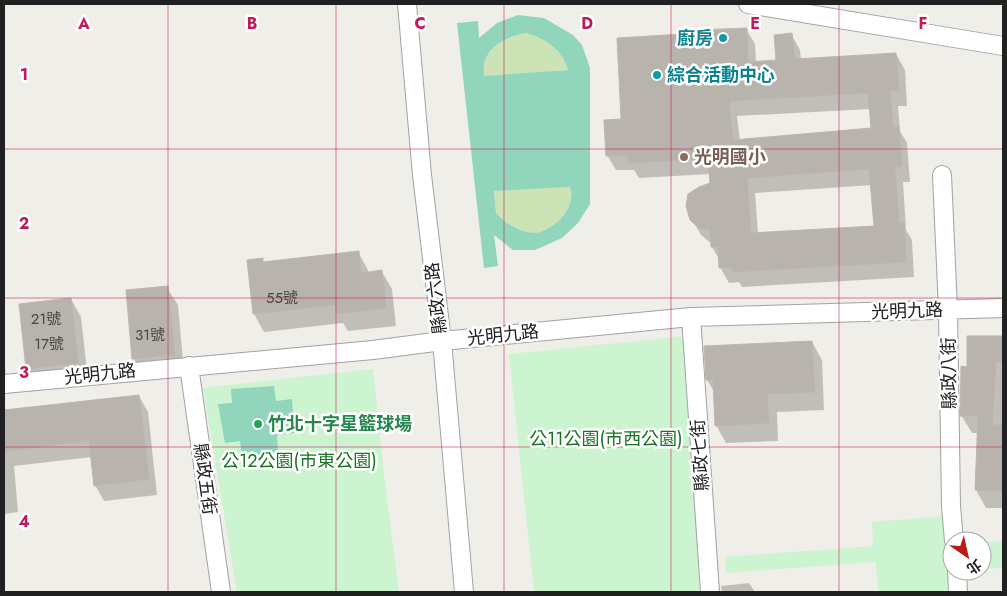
<svg xmlns="http://www.w3.org/2000/svg" width="1007" height="596" viewBox="0 0 1007 596" font-family="Jost,'Noto Sans TC',sans-serif">
  <rect width="100%" height="100%" fill="#f0eee8"/>
  <path fill="#cbe3b5" d="M526,33C548,40 560,47 568,70L484,77C482,49 502,39 526,33Z
    M571,187C571,190 572,195 571,199C569,214 549,233 533,233C518,232 506,222 496,213L494,191Z"/>
  <path fill="#ccf4d0" d="M687,336L705,592H534L509,354Z
    M373,369L384,475L399,592H237L203,388Z
    M946,516L951,592H878L876,562L726,573L725,557L873,546L872,522Z
    M1003,541V568L982,569V542Z"/>
  <path fill="#90d5bc" fill-rule="evenodd" d="M518,15L544,18L573,35L582,45L590,68V204L578,223L562,238L535,250H513L494,235L498,266L484,268L457,23L478,21L479,38L497,23ZM526,33C546,39 562,49 568,70L484,76C481,49 503,38 526,33ZM570,187C571,190 572,195 571,198C570,214 549,233 533,233C518,232 506,223 496,213L494,191Z
    M274,386L276,401L292,399L294,433L277,435L278,452L242,457L240,441L225,443L218,404L232,403L231,389Z"/>
  <path fill="#0003" fill-rule="evenodd" d="M746,29L755,44L756,63L778,61L791,34L800,50L801,60L896,54L905,70L907,106H898L900,131L907,143L910,182H903L906,230L912,240L914,277L742,287L739,282L729,283L720,267V261L712,247V244L701,235L692,219L711,183L710,174L639,178L634,170H616L607,155L622,120L701,34ZM870,109L872,129L740,141L737,116ZM872,185L875,227L758,233L755,193Z
    M358,252L368,270V273L382,272L392,289L396,326L348,331L343,323L264,332L254,314L262,260L264,263Z
    M167,288L178,305L184,372L144,376L134,359Z
    M71,299L81,317L88,380L37,386L27,368Z
    M1003,337V508H986L976,490L978,433H972L961,415L968,368V338Z
    M812,342L822,360L824,410L777,412L778,441L726,443L716,425L715,393L707,380Z
    M4,353L7,393H4Z
    M139,396L148,412L157,495L104,501L95,485L92,457L14,466L18,512L4,514V412Z
    M749,583L755,592H722L721,586Z"/>
  <path fill="#b9b3ae" stroke="#c0b5ac" fill-rule="evenodd" d="M747,28L748,62L776,60L774,35L792,33L795,59L896,53L899,91H890L893,127H899L902,167H895L899,223H904L906,262L732,272V267L719,268L718,247H711L710,229H700L690,220L686,206L688,194L699,187L710,183L708,159L628,163V155L606,156L604,120L621,119L617,38L699,33V30ZM868,93L871,128L733,140L729,101ZM869,169L874,226L751,233L747,178Z
    M359,251L361,273L382,270L386,308L336,314L335,305L253,314L247,260L263,258V262Z
    M168,286L175,355L132,359L126,290Z
    M71,298L78,363L26,369L19,304Z
    M967,336H1003V362H996L992,425H1003V491L975,490L978,416H960L961,366L967,367Z
    M812,341L815,392L767,394L769,423L715,426L713,380H706L704,346Z
    M139,395L149,479L94,486L89,441L4,451V410Z"/>
  <g fill="none" stroke-linecap="round" stroke-linejoin="round">
    <g stroke="#a2a2a2" stroke-width="20">
      <path id="minor" d="M407,4L422,175L442,341L464,592
        M748,4L1003,46
        M942,175L948,310L951,506L954,541
        M691,317L710,592
        M189,366L221,592
        M4,384L373,350L442,341L691,317L1003,308
        M957,571L958,592"/>
    </g>
    <use href="#minor" stroke="#fff" stroke-width="18"/>
  </g>
  <path fill="none" stroke="#c2185b" stroke-width="1" stroke-opacity="0.55" d="M168,4V592M336,4V592M504,4V592M671,4V592M839,4V592M4,149H1003M4,298H1003M4,447H1003"/>
  <g fill="#0f9aa8" stroke="#fff" stroke-width="2">
    <circle cx="723" cy="38" r="5"/>
    <circle cx="657" cy="75" r="5"/>
  </g>
  <circle fill="#8d6e63" stroke="#fff" stroke-width="2" cx="684" cy="157" r="5"/>
  <circle fill="#2e9e5b" stroke="#fff" stroke-width="2" cx="258" cy="424" r="5"/>
  <g text-anchor="middle" stroke-width="5" stroke-linejoin="round" paint-order="stroke">
    <g font-size="15" fill="#474644">
      <text x="282" y="303">55號</text>
      <text x="46" y="324">21號</text>
      <text x="150" y="340">31號</text>
      <text x="49" y="349">17號</text>
    </g>
    <g font-size="18" font-weight="bold" fill="#0d838f" stroke="#fff" text-anchor="end">
      <text x="713" y="44">廚房</text>
      <text x="667" y="81" text-anchor="start">綜合活動中心</text>
    </g>
    <g font-size="18" font-weight="bold" fill="#785e54" stroke="#fff" text-anchor="start">
      <text x="694" y="163">光明國小</text>
    </g>
    <g font-size="18" fill="#212121" stroke="#fff">
      <text transform="translate(436 298) rotate(-97)" y="6">縣政六路</text>
      <text transform="translate(907 311) rotate(-2)" y="6">光明九路</text>
      <text transform="translate(503 335) rotate(-6)" y="6">光明九路</text>
      <text transform="translate(949 373) rotate(-91)" y="6">縣政八街</text>
      <text transform="translate(100 374) rotate(-6)" y="6">光明九路</text>
      <text transform="translate(700 455) rotate(-94)" y="6">縣政七街</text>
      <text transform="translate(205 479) rotate(82)" y="6">縣政五街</text>
    </g>
    <g font-size="18" font-weight="bold" fill="#27864d" stroke="#fff" text-anchor="start">
      <text x="268" y="430">竹北十字星籃球場</text>
    </g>
    <g font-size="18" fill="#1a7423" stroke="#fff">
      <text x="606" y="445">公11公園(市西公園)</text>
      <text x="299" y="467">公12公園(市東公園)</text>
    </g>
  </g>
  <g font-size="16" text-anchor="middle" font-weight="bold" fill="#c2185b" stroke="#fff" stroke-width="5" stroke-linejoin="round" paint-order="stroke">
    <text x="84" y="29">A</text>
    <text x="252" y="29">B</text>
    <text x="420" y="29">C</text>
    <text x="587" y="29">D</text>
    <text x="755" y="29">E</text>
    <text x="923" y="29">F</text>
    <text x="24" y="80">1</text>
    <text x="24" y="229">2</text>
    <text x="24" y="378">3</text>
    <text x="24" y="527">4</text>
  </g>
  <rect width="1007" height="596" fill="none" stroke="#212121" stroke-width="10"/>
  <g transform="translate(967 556) rotate(146)"><circle r="24" fill="#ffffff" stroke="#a6a6a6"/>
  <path d="M0-4L9 19L0 12L-9 19Z" fill="#b91c18"/>
  <text y="-8" font-size="14" font-weight="bold" text-anchor="middle" fill="#212121">北</text>
  </g>
</svg>
